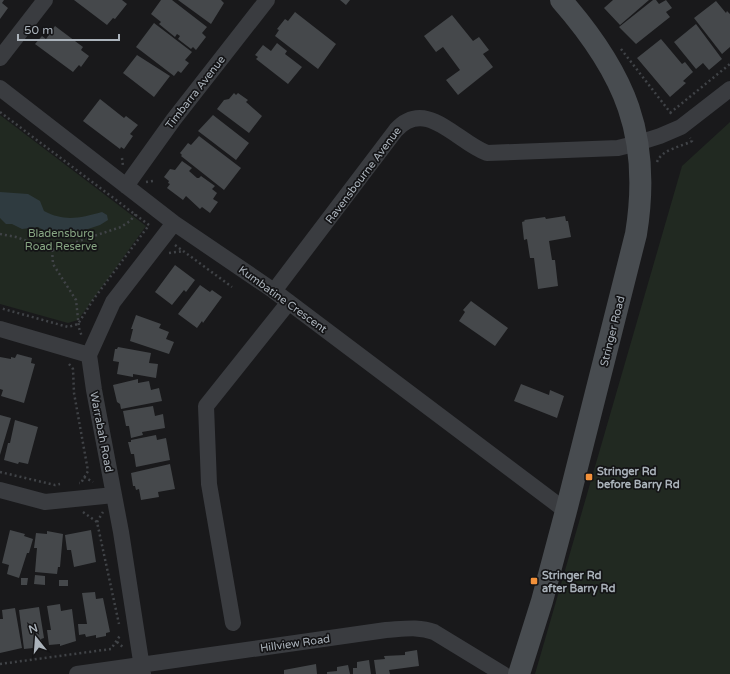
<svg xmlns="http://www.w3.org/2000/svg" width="730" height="674" viewBox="0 0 730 674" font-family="'Varela Round',sans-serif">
  <rect width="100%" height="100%" fill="#19191b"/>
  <path fill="#212921" d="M0,115L146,226L78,320L68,323L0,304Z
    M730,122V674H535L682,166Z"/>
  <path fill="#2f3b40" d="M0,192L28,194L40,201L44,211C65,222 80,218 102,212L107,215L108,220L100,225L64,237L54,236L38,227L22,229L12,224H6L0,218Z"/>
  <path fill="#45484b" d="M0,0H4L2,3L8,8L0,19Z
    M74,0H122L127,4L115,19L113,18L107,25Z
    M161,0H172L207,27L202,33L206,37L196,50L193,47L191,49L178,39L180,36L177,34L175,37L159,24L161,22L151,14Z
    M178,0H221L224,3L211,24Z
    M340,0H350L346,5Z
    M613,0H649L620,25L604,8Z
    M653,0H656L659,4L666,0L672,8L666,12L670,17L636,44L619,27Z
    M716,1L726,13L727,11L730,14V47L722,54L694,18Z
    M295,12L336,44L318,69L275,36L279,30L277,29L285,19L288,21Z
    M452,15L473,41L479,37L489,50L483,54L493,67L458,95L446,80L460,70L443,47L436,52L424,36Z
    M154,23L192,52L185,60L189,63L181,73L178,71L174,76L136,47Z
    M696,24L722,59L709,70L703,63L696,69L674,42Z
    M55,26L83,47L81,50L89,56L81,67L79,65L73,72L35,44L42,36L46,39Z
    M661,39L682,64L685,62L693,72L683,81L686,83L670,97L637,58Z
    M277,43L287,51L285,54L302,67L288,84L256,59L258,57L255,55L263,45L271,51Z
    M137,55L170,76L154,97L123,73Z
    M234,93L236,95L238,93L248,100L246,102L262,116L249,133L217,109L224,100L229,99Z
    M100,99L124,118L126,116L138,125L130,134L133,136L124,149L121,147L120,149L83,121Z
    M213,115L249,143L236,160L198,131Z
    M199,136L241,168L224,190L181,156L182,155L180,153L188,143L191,145Z
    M182,161L192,168L189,171L197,178H199L201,176L215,186L212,189L217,193L213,199L218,202L210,213L202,207L200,209L186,196L183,200L167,188L170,184L168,183L169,181L164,177L170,169L175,170Z
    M565,216L566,221H568L571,237L549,241L552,260H555L558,286L538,289L534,258H530L527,239L524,240L522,222L525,221L524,220L545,217L546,219Z
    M175,265L195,280L186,292L184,290L172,305L155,292Z
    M200,285L210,292L212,290L222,297L203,323L202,321L197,328L178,314Z
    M471,301L508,328L495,346L459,321L465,312L463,310Z
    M136,315L161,324L159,328L169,332L166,339L174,342L169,354L130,341L133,329H131Z
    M118,347L151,353L149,363L158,364L156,378L133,374V377L117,374L119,362L113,361L115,349H117Z
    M17,354L32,358L31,363L35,364L24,403L1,396L3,390L0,389V357L11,359V357L15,358Z
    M138,379V383L149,381L151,390L159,388L162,401L121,409L120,404L117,402L113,385Z
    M521,384L549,395L550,390L564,396L557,418L514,401Z
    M153,406L155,416L163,414L165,428L142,432L143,435L131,438L129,426H126L123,411Z
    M0,415L11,418L0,455Z
    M15,420L38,427L28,464L19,462L18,464L4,460L8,443H10Z
    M156,435L157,440L166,438L170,460L136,467L134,454H131L128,442H131V440Z
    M170,464L175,489L158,492L159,497L141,500L139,489L136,490L135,486H133L131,473Z
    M10,530L25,534L24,536L33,539L29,553H27L26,556L19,578L7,574L9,565L2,563Z
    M91,530L96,562L74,567L71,550H67L65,535Z
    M47,531L63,534L60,567H58L57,574L35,572L37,548H34L36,533L47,534Z
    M35,575L45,576V585L34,584Z
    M21,578H28L27,585H21Z
    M59,580H68V586H59Z
    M95,592L96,599L103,598L110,632L106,633V636L96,638V635L86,637L85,634L79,635L78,624H87L82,593Z
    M60,604L61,611L72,609L76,641L60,646V644L49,645L47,630H51L47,606Z
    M39,607L44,638L41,639L43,647L24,649L19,610Z
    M15,608L22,648L0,653V619H3L2,610Z
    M417,650L419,666L389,670L390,674H376L374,660L385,659L384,656L405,655V652Z
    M369,660L371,674H353V668H357V662Z
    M316,664L317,674H284V670Z
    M348,665L350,674H327V672L337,671V667Z"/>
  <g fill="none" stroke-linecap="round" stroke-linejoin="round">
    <path stroke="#404347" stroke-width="2.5" stroke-dasharray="2 3" stroke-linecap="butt" d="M621,49L673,116
      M0,112L149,225L93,300L78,324L68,327L0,308
      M670,113L730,64
      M122,158L123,166
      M657,162C662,149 681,147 692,141L690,138
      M146,182L153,181
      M0,234L16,237L52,250L121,227L130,221L136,214
      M175,245L232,287
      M52,250L53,264L76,300L79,328L82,337
      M169,253L184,251
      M69,364L73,369L74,393L88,471L81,483H79
      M0,472L55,485L60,484
      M84,477L93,482
      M83,512L97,522L119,624
      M97,522L103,512
      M117,642L124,648
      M0,664L111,649L121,634"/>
    <path stroke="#3a3c40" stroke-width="16" d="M0,58L45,0
      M0,88L174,223L274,291L566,511
      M126,186L174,119L267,0
      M274,291L396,130C426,97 457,142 487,153L618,148L638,143L660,136L681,127L730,89
      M0,329L89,355
      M0,490L45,502L114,495
      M233,623L209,484L206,406L289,302
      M77,674L386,630C403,629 419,626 434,632L503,674
      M143,674L121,532L94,390L89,355L113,302L174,223"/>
    <path stroke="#484c50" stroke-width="22" d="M519,674L542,601L566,511L636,234C652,136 625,73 561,0"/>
  </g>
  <g fill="#f3913a" stroke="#141416" stroke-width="1.5">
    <rect x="585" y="473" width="8" height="8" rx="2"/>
    <rect x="530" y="577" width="8" height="8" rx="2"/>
  </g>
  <g text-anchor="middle" stroke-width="3.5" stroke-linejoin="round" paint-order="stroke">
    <g font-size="11" fill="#abb3bb" stroke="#141416">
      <text transform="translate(195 92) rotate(-52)" y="4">Timbarra Avenue</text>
      <text transform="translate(363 175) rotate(-53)" y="4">Ravensbourne Avenue</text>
      <text transform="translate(283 299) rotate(36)" y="4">Kumbatine Crescent</text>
      <text transform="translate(612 331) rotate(-76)" y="4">Stringer Road</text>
      <text transform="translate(102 432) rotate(79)" y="4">Warrabah Road</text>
      <text transform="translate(295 643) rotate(-8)" y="4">Hillview Road</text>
    </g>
    <g font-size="11" fill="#87a683" stroke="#141416">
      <text x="61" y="237">Bladensburg<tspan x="61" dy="13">Road Reserve</tspan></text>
    </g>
    <g font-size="11" font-weight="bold" fill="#abb3bb" stroke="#141416" text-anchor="start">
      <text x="597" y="475">Stringer Rd<tspan x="597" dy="13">before Barry Rd</tspan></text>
      <text x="542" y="579">Stringer Rd<tspan x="542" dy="13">after Barry Rd</tspan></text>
    </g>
  </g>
  <g transform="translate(36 638) rotate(343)" stroke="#141416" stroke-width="3" paint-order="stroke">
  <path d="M0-3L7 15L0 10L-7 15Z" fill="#abb3bb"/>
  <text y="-6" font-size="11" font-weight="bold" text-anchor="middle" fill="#abb3bb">N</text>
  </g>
  <path d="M18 34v6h101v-6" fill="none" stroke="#abb3bb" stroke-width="2"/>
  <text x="24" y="34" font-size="12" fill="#abb3bb" stroke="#141416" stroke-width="3" paint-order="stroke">50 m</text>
</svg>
